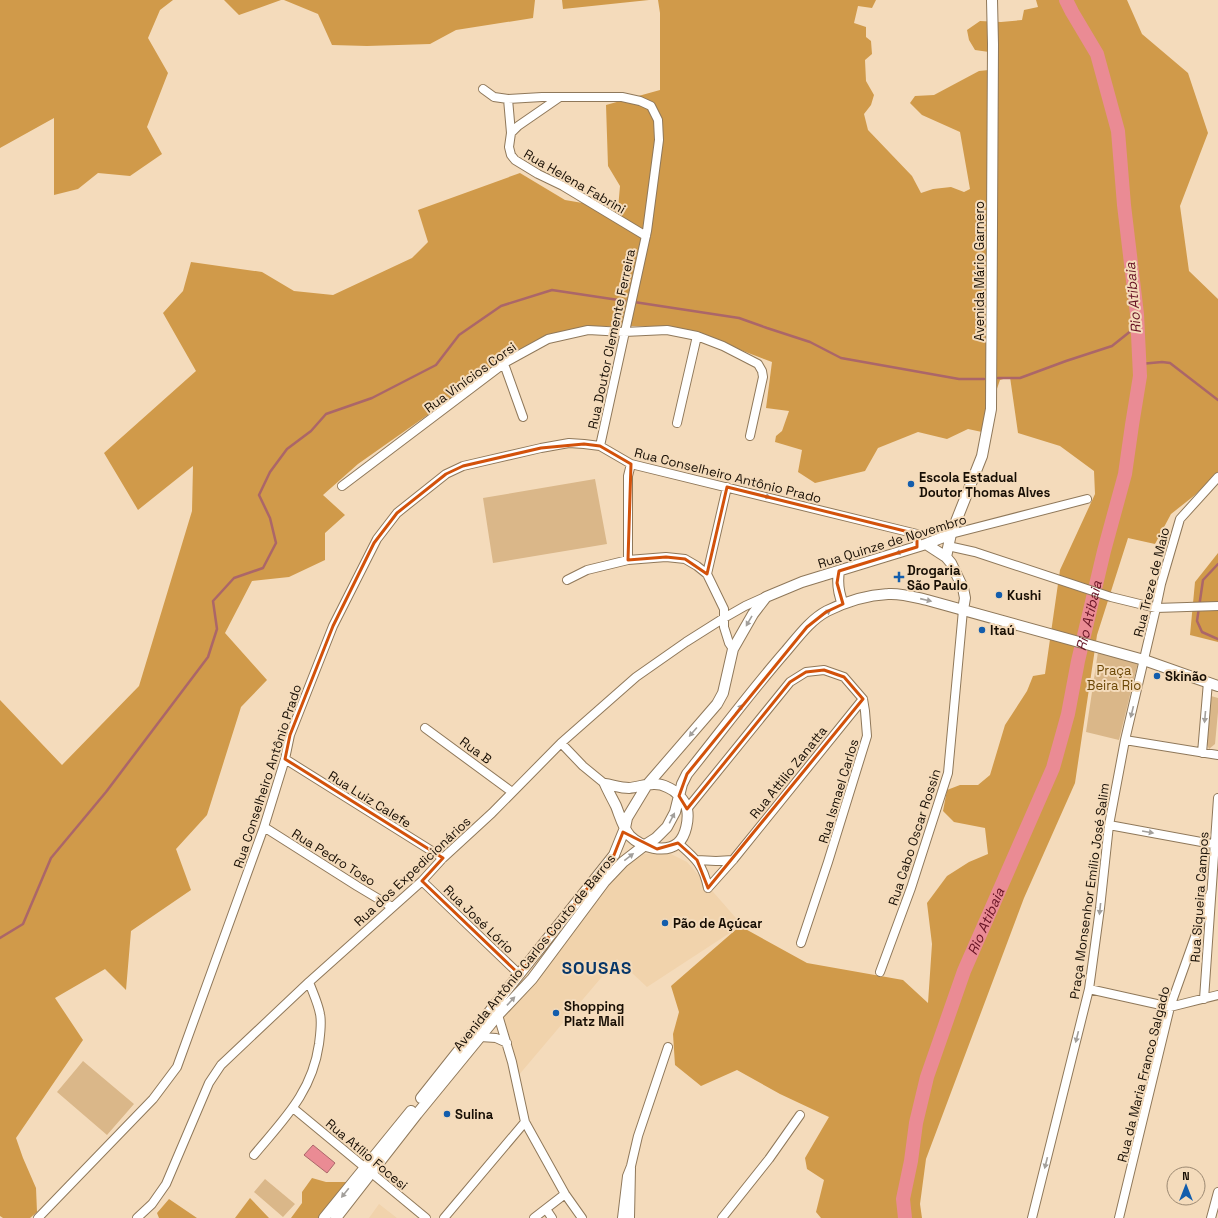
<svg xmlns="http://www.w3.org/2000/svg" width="1218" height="1218" viewBox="0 0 1218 1218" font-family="'Space Grotesk',sans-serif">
  <rect width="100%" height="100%" fill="#f4dbbb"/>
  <path fill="#f1d3ac" d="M669,853L687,862L742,925L647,987L617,959L518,1076L501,1016L598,895L639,854Z
    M379,1204L397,1218H369Z"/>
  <path fill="#dab789" d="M595,479L607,544L493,563L483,498Z
    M1098,652L1138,662L1119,740L1086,732Z
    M1211,696L1218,698V712L1215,744L1209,749L1206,742Z
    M83,1061L134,1104L107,1135L57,1092Z
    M265,1179L295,1204L283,1217L254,1192Z"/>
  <path fill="#d09a4a" d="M0,0H173L160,10L148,38L168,73L147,127L162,154L130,176L98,173L78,189L54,195V118L0,148Z
    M224,0H281L239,15Z
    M284,0H535L533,18L456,30L430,44L367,46L332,45L318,14Z
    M562,0H649L563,9Z
    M658,0H876L872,8L858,6L854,23L866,27V37L871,41L872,54L865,60L866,81L874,95L871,105L864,114L868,130L912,176L921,193L933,189L951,187L964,192L970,189L960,132L922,115L910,103L915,96L934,95L979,71L989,70V52L975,50L969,40L967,30L980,21L1001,22L1022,20L1024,10L1038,7L1036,0H1127L1142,34L1188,73L1208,133L1180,206L1189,271L1218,299V472L1195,495L1171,514L1155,544L1128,538L1097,635L1075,783L1024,898L926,1159L920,1204L922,1218H821L816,1212L824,1180L807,1169L805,1158L829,1117L780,1094L737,1070L701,1086L675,1065L673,1034L679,1012L671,986L740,926L807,963L903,980L928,1003L932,944L927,903L947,876L969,862L988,854L985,828L954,822L943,811L947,790L960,785H978L990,775L1005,725L1027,691L1033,676L1045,674L1060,570L1095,494L1094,471L1060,446L1018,433L1010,377L1000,380L982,432L968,429L947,439L918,432L878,448L865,471L815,483L798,472L802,450L775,442L776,436L782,431L789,411L766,408L772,362L704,336L668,326H589L549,335L506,357L429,414L358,464L323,495L345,515L325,533V560L289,577L252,581L225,633L267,680L241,707L207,815L176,849L191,890L131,931L126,990L105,969L55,998L83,1040L16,1138L23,1158L36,1188L37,1212L30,1218H3L0,1216V700L62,765L139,686L192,511L193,466L138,510L104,453L196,371L163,313L183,291L191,262L262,272L294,291L333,295L412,258L428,242L418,210L520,173L565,200L618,209L620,186L608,166L606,105L660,90V13Z
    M1218,553V642L1190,635L1195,582Z
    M312,1178L326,1182H349L319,1218H291L302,1203V1192Z
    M250,1198L269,1218H235Z
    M169,1199L197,1218H159L157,1213Z"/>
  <path fill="#ea8b94" stroke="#ab6669" d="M313,1145L335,1163L327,1173L304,1155Z"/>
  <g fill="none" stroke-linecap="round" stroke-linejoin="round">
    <path stroke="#ab6669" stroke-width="2.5" d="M634,302L739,318L767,328L810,342L841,358L959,379H984
      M1140,364L1162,362L1170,363L1218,400
      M998,378H1020L1066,361L1112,346L1137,326
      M1218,564L1203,580L1197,621L1202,632L1218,639
      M0,938L23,924L51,858L106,792L208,657L217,629L213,601L234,578L263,568L276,543L270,518L259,495L270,472L287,449L311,431L326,414L372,398L436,365L459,335L501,306L552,290L625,301"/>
    <path stroke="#ea8b94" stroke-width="14" id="s1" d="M905,1218L903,1199L911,1161L916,1123L927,1077L964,971L1053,768L1068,714L1078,661L1104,551L1125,474L1132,425L1140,376L1137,314L1124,205L1118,131L1097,54L1072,12L1066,0"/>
    <g stroke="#8f785a" stroke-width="10">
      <path id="minor" d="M483,89L494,97L508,99
        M511,133L508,99L542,97H560
        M504,364L523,417
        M677,423L697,336
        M600,446L647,231L659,140L658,120L651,106L640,101L622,97H560L518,126L511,133L509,147L511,155L515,160L538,174L563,186L646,236
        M342,486L506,362L548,339L588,330L624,332L667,330L697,336L723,346L758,364L762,371L763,377L750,436
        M951,534L1087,499
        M948,546L975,552L1111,597L1156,608L1218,606
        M628,560V476L631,464
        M707,574L727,487
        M567,580L587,570L628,560L666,557L685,559L697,566L707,574L724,609V627L729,643L733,649
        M425,728L512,792
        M1125,740L1218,755
        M561,743L583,766L605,784
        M1202,753L1208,682
        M285,759L443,858
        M687,809L790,682L806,672L824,670L844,677L863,699L865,711L867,736L828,862L801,943
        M1109,825L1218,845
        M264,827L357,886L392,907
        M678,843C695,858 703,864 708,888
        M697,860L716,861L733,860
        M422,881L519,974
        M708,888L733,860L863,699
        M880,972L911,888L948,773L963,610
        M1089,989L1170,1007L1218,995
        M1204,999L1218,798
        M498,1015L512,1062L525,1122L565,1194L582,1218
        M480,1037L496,1038L507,1043
        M293,1108L426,1218
        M254,1155C283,1120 312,1093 319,1044C320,1035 322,1023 320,1014C318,1003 313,993 309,982
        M546,1209L552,1218
        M38,1218L153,1099L177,1067L264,827L285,759L290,735L333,626L377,539L397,513L446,474L463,466L541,448L569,443L584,444L600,446L631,464L917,534V547
        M137,1218L152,1204L166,1184L209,1083L221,1065L309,982L422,881L443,858L492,813L561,743L636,677L686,642L724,618L745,606L765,597
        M444,1218L525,1122
        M534,1218L565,1194
        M622,1218L627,1176L631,1166L638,1136L668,1047
        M630,1218L631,1168
        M722,1218L769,1159L800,1115
        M1032,1218L1089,989L1100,908L1109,825L1125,740L1156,608L1161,584L1180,519L1218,477
        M1119,1218L1170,1007L1211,892
        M1211,1218L1218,1192"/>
    </g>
    <g stroke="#8f785a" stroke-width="12">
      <path id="major" d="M926,544L946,557L951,563L963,588L965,598L963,610
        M946,557L951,534L982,456L991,409L993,44L992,0
        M839,571C837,583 838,592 843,604
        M605,784C612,785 621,788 629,788C642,787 654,780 667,787C675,790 685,800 687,809C689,819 686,836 678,843C665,854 641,847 630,836C623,828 620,816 616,806C612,798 608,791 605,784Z
        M421,1098L614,855L625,828L627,818L647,785L717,704L723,693L733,649L753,614L766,597L802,582L926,544L951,534
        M324,1218L411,1111
        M336,1218L417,1114L498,1015L532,979L605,881L623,862L645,845L656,838L667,827L675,812L682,784L687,774C720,733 751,691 786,651C798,637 810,620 827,611C845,602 868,595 888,594C901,593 914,597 927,600L1144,660L1218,686"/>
    </g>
    <use href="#minor" stroke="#fff" stroke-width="8"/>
    <use href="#major" stroke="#fff" stroke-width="10"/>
  </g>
  <defs><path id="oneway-solid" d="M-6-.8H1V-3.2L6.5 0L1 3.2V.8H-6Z"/></defs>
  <g fill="#a29f9b">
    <use href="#oneway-solid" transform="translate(765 496) rotate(14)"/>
    <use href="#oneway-solid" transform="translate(901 552) rotate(164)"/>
    <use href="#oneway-solid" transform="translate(926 600) rotate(13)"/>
    <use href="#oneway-solid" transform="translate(826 613) rotate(-32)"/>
    <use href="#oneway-solid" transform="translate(749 621) rotate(120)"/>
    <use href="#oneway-solid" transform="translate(739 709) rotate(-52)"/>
    <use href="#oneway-solid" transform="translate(1132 712) rotate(104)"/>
    <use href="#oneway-solid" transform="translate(1205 717) rotate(95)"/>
    <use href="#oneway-solid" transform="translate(693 732) rotate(131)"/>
    <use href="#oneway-solid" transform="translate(672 818) rotate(-63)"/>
    <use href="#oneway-solid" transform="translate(1148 832) rotate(10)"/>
    <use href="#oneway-solid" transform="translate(629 857) rotate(-38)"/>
    <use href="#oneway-solid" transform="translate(1100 909) rotate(96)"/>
    <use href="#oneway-solid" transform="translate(511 1001) rotate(-47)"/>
    <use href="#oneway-solid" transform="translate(1077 1037) rotate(104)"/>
    <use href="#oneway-solid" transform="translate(1046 1163) rotate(104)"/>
    <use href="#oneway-solid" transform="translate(345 1193) rotate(129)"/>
  </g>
  <path fill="none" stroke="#d3520b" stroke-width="3" stroke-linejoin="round" d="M584,444L600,446L631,464L628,560L666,557L685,559L707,574L727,487L917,534V547L839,571L837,583L843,604L826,612L807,627L687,774L679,796L687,809L790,682L806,672L824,670L844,677L863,699L708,888L697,860L678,843L657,849L623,832L614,855L519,974L422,881L443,858L285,759L290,735L333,626L374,543L397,513L446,474L463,466L541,448Z"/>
  <g fill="#135dac" stroke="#f4dbbb" stroke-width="1.5">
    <circle cx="911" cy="484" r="4"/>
    <path d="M897 571h4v4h4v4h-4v4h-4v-4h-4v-4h4z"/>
    <circle cx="999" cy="595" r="4"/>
    <circle cx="982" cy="630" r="4"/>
    <circle cx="1157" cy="676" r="4"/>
    <circle cx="665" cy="923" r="4"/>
    <circle cx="556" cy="1013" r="4"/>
    <circle cx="447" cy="1114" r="4"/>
  </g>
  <g text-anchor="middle" stroke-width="4" stroke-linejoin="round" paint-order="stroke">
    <g font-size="13" fill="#170e04" stroke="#f4dbbb">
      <text transform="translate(575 181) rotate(30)" y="5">Rua Helena Fabrini</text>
      <text transform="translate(979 271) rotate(-90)" y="5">Avenida Mário Garnero</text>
      <text transform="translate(611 339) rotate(-78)" y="5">Rua Doutor Clemente Ferreira</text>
      <text transform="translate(470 377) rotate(-36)" y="5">Rua Vinícios Corsi</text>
      <text transform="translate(728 475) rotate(14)" y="5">Rua Conselheiro Antônio Prado</text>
      <text transform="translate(892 541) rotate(-17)" y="5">Rua Quinze de Novembro</text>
      <text transform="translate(1151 582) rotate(-76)" y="5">Rua Treze de Maio</text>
      <text transform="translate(476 750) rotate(36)" y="5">Rua B</text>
      <text transform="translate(788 772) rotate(-51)" y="5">Rua Attilio Zanatta</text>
      <text transform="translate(267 776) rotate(-72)" y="5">Rua Conselheiro Antônio Prado</text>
      <text transform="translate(838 791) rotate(-73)" y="5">Rua Ismael Carlos</text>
      <text transform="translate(370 799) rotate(32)" y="5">Rua Luiz Calefe</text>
      <text transform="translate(914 837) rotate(-72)" y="5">Rua Cabo Oscar Rossin</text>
      <text transform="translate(334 857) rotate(32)" y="5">Rua Pedro Toso</text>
      <text transform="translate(412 871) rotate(-43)" y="5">Rua dos Expedicionários</text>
      <text transform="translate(1089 891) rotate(-82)" y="5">Praça Monsenhor Emílio José Salim</text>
      <text transform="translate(1199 897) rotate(-86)" y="5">Rua Siqueira Campos</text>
      <text transform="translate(479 919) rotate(44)" y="5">Rua José Lório</text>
      <text transform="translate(534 952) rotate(-51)" y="5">Avenida Antônio Carlos Couto de Barros</text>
      <text transform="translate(1143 1074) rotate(-76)" y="5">Rua da Maria Franco Salgado</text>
      <text transform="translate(367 1154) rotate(40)" y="5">Rua Atílio Focesi</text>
    </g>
    <g font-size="13" font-weight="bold" fill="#170e04" stroke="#f4dbbb" text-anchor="start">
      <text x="919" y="482">Escola Estadual<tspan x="919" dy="15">Doutor Thomas Alves</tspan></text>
      <text x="907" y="575">Drogaria<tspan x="907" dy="15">São Paulo</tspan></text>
      <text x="1007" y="600">Kushi</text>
      <text x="990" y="635">Itaú</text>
      <text x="1165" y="681">Skinão</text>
      <text x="673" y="928">Pão de Açúcar</text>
      <text x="564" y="1011">Shopping<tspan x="564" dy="15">Platz Mall</tspan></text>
      <text x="455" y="1119">Sulina</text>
    </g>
    <g font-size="13" fill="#6c4807" stroke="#f4dbbb">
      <text x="1114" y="675">Praça<tspan x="1114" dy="15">Beira Rio</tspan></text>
    </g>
    <g font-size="14" font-style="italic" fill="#671324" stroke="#f4dbbb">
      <text transform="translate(1133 298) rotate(-95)" y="5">Rio Atibaia</text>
      <text dy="5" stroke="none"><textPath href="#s1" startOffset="634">Rio Atibaia</textPath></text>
      <text dy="5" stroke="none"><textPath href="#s1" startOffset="310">Rio Atibaia</textPath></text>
    </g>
    <g font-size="17" font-weight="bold" letter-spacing="1" fill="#073668" stroke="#f4dbbb">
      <text x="597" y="974">SOUSAS</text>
    </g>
  </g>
  <g transform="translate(1186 1186)"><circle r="19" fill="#f4dbbb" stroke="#9c8972"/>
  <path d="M0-3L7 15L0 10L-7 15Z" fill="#135dac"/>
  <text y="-6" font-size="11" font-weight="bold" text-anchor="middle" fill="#170e04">N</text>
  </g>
</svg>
